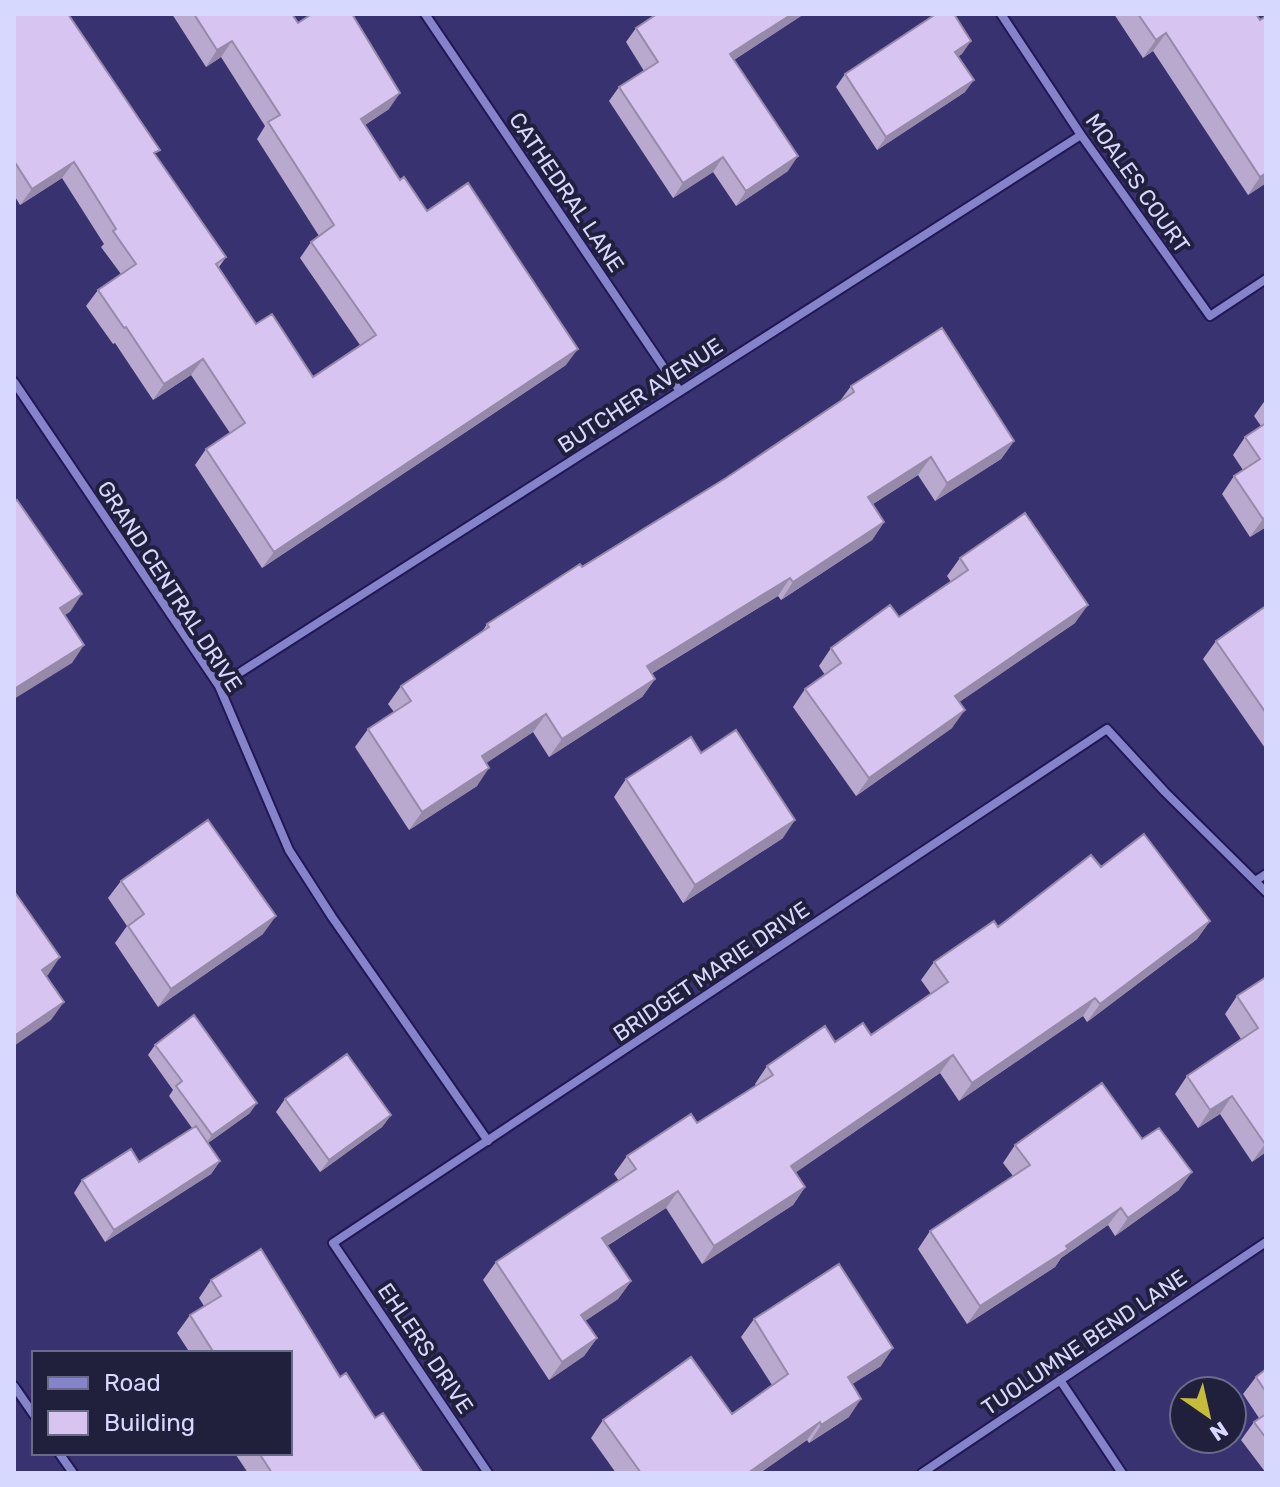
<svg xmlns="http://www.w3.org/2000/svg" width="1280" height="1487" viewBox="0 0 1280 1487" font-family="Rubik,sans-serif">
  <rect width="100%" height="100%" fill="#383271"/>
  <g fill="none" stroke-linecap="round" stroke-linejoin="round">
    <g stroke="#211753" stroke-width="12">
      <path id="street" d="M425,14L679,390
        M1001,14L1081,135L1210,316L1266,279
        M14,382L219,686L289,850L332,917L488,1141
        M219,686L1081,135
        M1255,881L1266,874
        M1060,1380L1122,1473
        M14,1386L34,1415
        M59,1453L73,1473
        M488,1473L333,1243L1107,729L1165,792L1266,892
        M922,1473L1266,1242"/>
    </g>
    <use href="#street" stroke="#8583c9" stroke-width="8"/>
  </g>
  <path fill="#b9a9cf" d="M14,14L155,156L226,257L219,267L256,324L313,377L360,345L300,258L311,242L319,236L257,139L265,126L221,57L206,67L172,14H292L298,23L389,109L365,125L400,180L566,365L262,568L195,465L206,449L230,433L191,375L153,400L115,343L113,344L86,306L98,290L121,274L101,247L104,244L62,178L20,205L14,195Z
    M657,14H804L734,60L788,171L736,206L713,172L673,198L609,101L619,87L644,71L626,42L636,28Z
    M1114,14H1256L1266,183L1248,195L1153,51L1143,58Z
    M962,54L958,56L965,92L877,150L836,87L845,74Z
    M851,386L1014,441L1001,459L935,501L918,475L873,504L884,522L872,540L781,600L778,596L651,674L655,679L642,697L549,757L533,732L486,763L477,786L409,830L355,747L368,729L394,712L388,704L401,686L482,632L487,624L726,478L840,401Z
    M1266,399V527L1250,537L1222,494L1234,476L1243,470L1233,455L1245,437L1261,426L1254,416Z
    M960,558L1075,623L959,702L952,728L856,796L793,707L805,689L825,675L819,666L831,648L899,617L951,582L947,576Z
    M1266,606V747L1265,748L1203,659L1216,641Z
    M701,753L783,838L683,903L614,797L626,779Z
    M1101,867L1210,921L1197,939L1087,1022L1083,1016L959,1101L940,1073L796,1172L805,1187L793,1205L702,1264L666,1208L607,1246L631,1281L618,1299L585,1321L597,1338L584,1356L549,1380L483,1280L496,1262L619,1181L614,1174L627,1156L697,1123L756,1086L755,1084L767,1066L835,1042L871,1035L931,994L921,980L934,962Z
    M121,881L263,934L158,1007L115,943L127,926L108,898Z
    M1266,977V1152L1252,1162L1220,1114L1198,1128L1175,1094L1187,1076L1241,1039L1225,1014L1237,996Z
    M155,1045L250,1113L208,1143L220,1161L211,1174L105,1242L74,1193L82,1180L139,1162L192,1128L169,1096L173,1090L148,1055Z
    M285,1099L391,1115L382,1127L320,1172L276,1112Z
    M1015,1145L1179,1190L1115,1236L1108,1225L1061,1258L1055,1267L967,1324L918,1249L930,1231L1013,1176L1003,1163Z
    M211,1280L340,1377L423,1473H248L236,1455L238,1453H290V1353H190L177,1333L190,1315L204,1306L199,1298Z
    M754,1319L881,1366L852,1384L849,1417L809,1443L807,1440L760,1473H616L591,1438L603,1420L732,1414L772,1385L741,1337Z
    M1266,1369V1473L1241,1440L1254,1422L1259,1418L1243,1394L1256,1377Z"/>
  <path fill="#9689a9" d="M792,14H804L720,69L730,54Z
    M1166,33L1153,51L1143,58L1156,40Z
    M232,41L221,57L206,67L217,50Z
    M971,41L962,54L947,64L955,52Z
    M974,80L965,92L877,150L886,137Z
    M400,93L389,109L349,135L361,119Z
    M798,156L788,171L736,206L746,191Z
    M723,157L713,172L673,198L683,183Z
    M74,162L62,178L20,205L32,189Z
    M1266,173V183L1248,195L1260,177Z
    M578,349L566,365L262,568L274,552Z
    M203,359L191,375L153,400L164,384Z
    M1014,441L1001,459L935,501L947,483Z
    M931,457L918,475L856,515L868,497Z
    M1266,517V527L1250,537L1263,519Z
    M884,522L872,540L781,600L793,582Z
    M790,578L778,596L634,684L647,666Z
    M82,594L70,612L48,625L60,608Z
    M1088,605L1075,623L942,714L955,696Z
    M84,645L72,663L14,699V689Z
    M655,679L642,697L549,757L562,739Z
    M965,710L952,728L856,796L869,778Z
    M546,714L533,732L470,774L482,756Z
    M489,768L477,786L409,830L422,812Z
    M795,820L783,838L683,903L695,885Z
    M276,916L263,934L158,1007L171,989Z
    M1210,921L1197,939L1087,1022L1100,1004Z
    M60,957L48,975L29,988L42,970Z
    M1095,998L1083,1016L959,1101L972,1083Z
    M64,1002L51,1020L14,1046V1036Z
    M953,1055L940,1073L779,1184L791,1166Z
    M1232,1096L1220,1114L1198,1128L1210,1110Z
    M257,1103L250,1113L204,1146L212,1135Z
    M391,1115L382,1127L320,1172L329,1160Z
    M1266,1143V1152L1252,1162L1265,1144Z
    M220,1161L211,1174L105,1242L114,1230Z
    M1192,1172L1179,1190L1115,1236L1128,1218Z
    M805,1187L793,1205L702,1264L714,1246Z
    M678,1191L666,1208L590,1256L602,1238Z
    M1121,1208L1108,1225L1061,1258L1055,1267L967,1324L980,1306Z
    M631,1281L618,1299L568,1332L581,1315Z
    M597,1338L584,1356L549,1380L562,1362Z
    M893,1348L881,1366L835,1395L848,1377Z
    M861,1399L849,1417L809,1443L821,1425Z
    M820,1422L807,1440L760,1473H748Z"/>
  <path fill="#d7c4f1" stroke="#9689a9" stroke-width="2" d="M14,14H68L160,150L154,153L226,257L216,264L256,324L272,314L313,377L376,335L311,242L334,225L268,122L280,115L232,41L217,50L194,14H292L298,23L312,14H352L400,93L361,119L400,180L404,177L427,211L468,183L578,349L274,552L206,449L245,423L203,359L164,384L126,327L124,328L98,290L136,264L113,231L116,229L74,162L32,189L14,161Z
    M657,14H792L730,54L798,156L746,191L723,157L683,183L619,87L658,62L636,28Z
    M936,14H954L971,41L955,52L974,80L886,137L845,74Z
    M1138,14H1256L1260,20L1266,16V173L1260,177L1166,33L1156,40Z
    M942,328L1014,441L947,483L931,457L868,497L884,522L793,582L790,578L647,666L655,679L562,739L546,714L482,756L489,768L422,812L368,729L411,701L401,686L489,627L487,624L580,564L582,567L726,478L854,392L851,386Z
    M1266,423V517L1263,519L1234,476L1260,459L1245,437Z
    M17,500L82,594L60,608L84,645L14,689V502Z
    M1025,513L1088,605L955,696L965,710L869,778L805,689L841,663L831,648L890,605L899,617L968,570L960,558Z
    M1266,606V713L1216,641Z
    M736,730L795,820L695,885L626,779L691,737L701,753Z
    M208,820L276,916L171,989L128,926L144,914L121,881Z
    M1144,834L1210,921L1100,1004L1095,998L972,1083L953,1055L791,1166L805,1187L714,1246L678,1191L602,1238L631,1281L581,1315L597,1338L562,1362L496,1262L636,1169L627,1156L691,1114L697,1123L773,1075L767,1066L825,1026L835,1042L863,1023L871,1035L948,982L934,962L994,921L998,927L1091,855L1101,867Z
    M16,894L60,957L42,970L64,1002L14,1036V896Z
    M1266,977V1143L1265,1144L1232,1096L1210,1110L1187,1076L1258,1028L1237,996Z
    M194,1015L257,1103L212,1135L176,1086L182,1081L155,1045Z
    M347,1054L391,1115L329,1160L285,1099Z
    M1102,1083L1142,1139L1159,1128L1192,1172L1128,1218L1121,1208L1066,1246L1068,1249L980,1306L930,1231L1030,1165L1015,1145Z
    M196,1126L220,1161L114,1230L82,1180L131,1149L139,1162Z
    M261,1249L340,1377L346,1373L375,1418L383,1413L423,1473H272L259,1453H290V1353H214L190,1315L221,1296L211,1280Z
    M839,1264L893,1348L848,1377L861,1399L821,1425L820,1422L748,1473H641L603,1420L691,1357L732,1414L788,1374L754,1319Z
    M1266,1369V1392L1256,1377Z
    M1266,1414V1438L1254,1422Z"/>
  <g text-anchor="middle" stroke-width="8" stroke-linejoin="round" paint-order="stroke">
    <g font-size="22" fill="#d7d8fe" stroke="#21203c">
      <text transform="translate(1138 183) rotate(55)" y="8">MOALES COURT</text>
      <text transform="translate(567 192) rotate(56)" y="8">CATHEDRAL LANE</text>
      <text transform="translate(640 395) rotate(-33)" y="8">BUTCHER AVENUE</text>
      <text transform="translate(170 586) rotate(57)" y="8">GRAND CENTRAL DRIVE</text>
      <text transform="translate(711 971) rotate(-34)" y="8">BRIDGET MARIE DRIVE</text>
      <text transform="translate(1084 1342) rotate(-34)" y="8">TUOLUMNE BEND LANE</text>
      <text transform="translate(426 1348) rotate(56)" y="8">EHLERS DRIVE</text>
    </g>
  </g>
  <rect width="1280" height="1487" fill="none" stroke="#d7d8fe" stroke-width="32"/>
  <rect x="32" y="1351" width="260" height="104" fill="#21203c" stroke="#6a6a8a" stroke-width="2"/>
  <rect x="48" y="1377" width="40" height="12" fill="#8583c9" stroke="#6a6a8a" stroke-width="2"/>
  <text x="104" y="1391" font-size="24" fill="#d7d8fe">Road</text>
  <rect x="48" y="1411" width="40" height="24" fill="#d7c4f1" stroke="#6a6a8a" stroke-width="2"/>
  <text x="104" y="1431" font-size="24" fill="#d7d8fe">Building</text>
  <g transform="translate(1208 1415) rotate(146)"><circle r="38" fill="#21203c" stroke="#6a6a8a" stroke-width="2"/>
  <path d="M0-6L14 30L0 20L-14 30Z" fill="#c7bb3c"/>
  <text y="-12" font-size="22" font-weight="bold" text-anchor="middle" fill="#d7d8fe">N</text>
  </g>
</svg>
